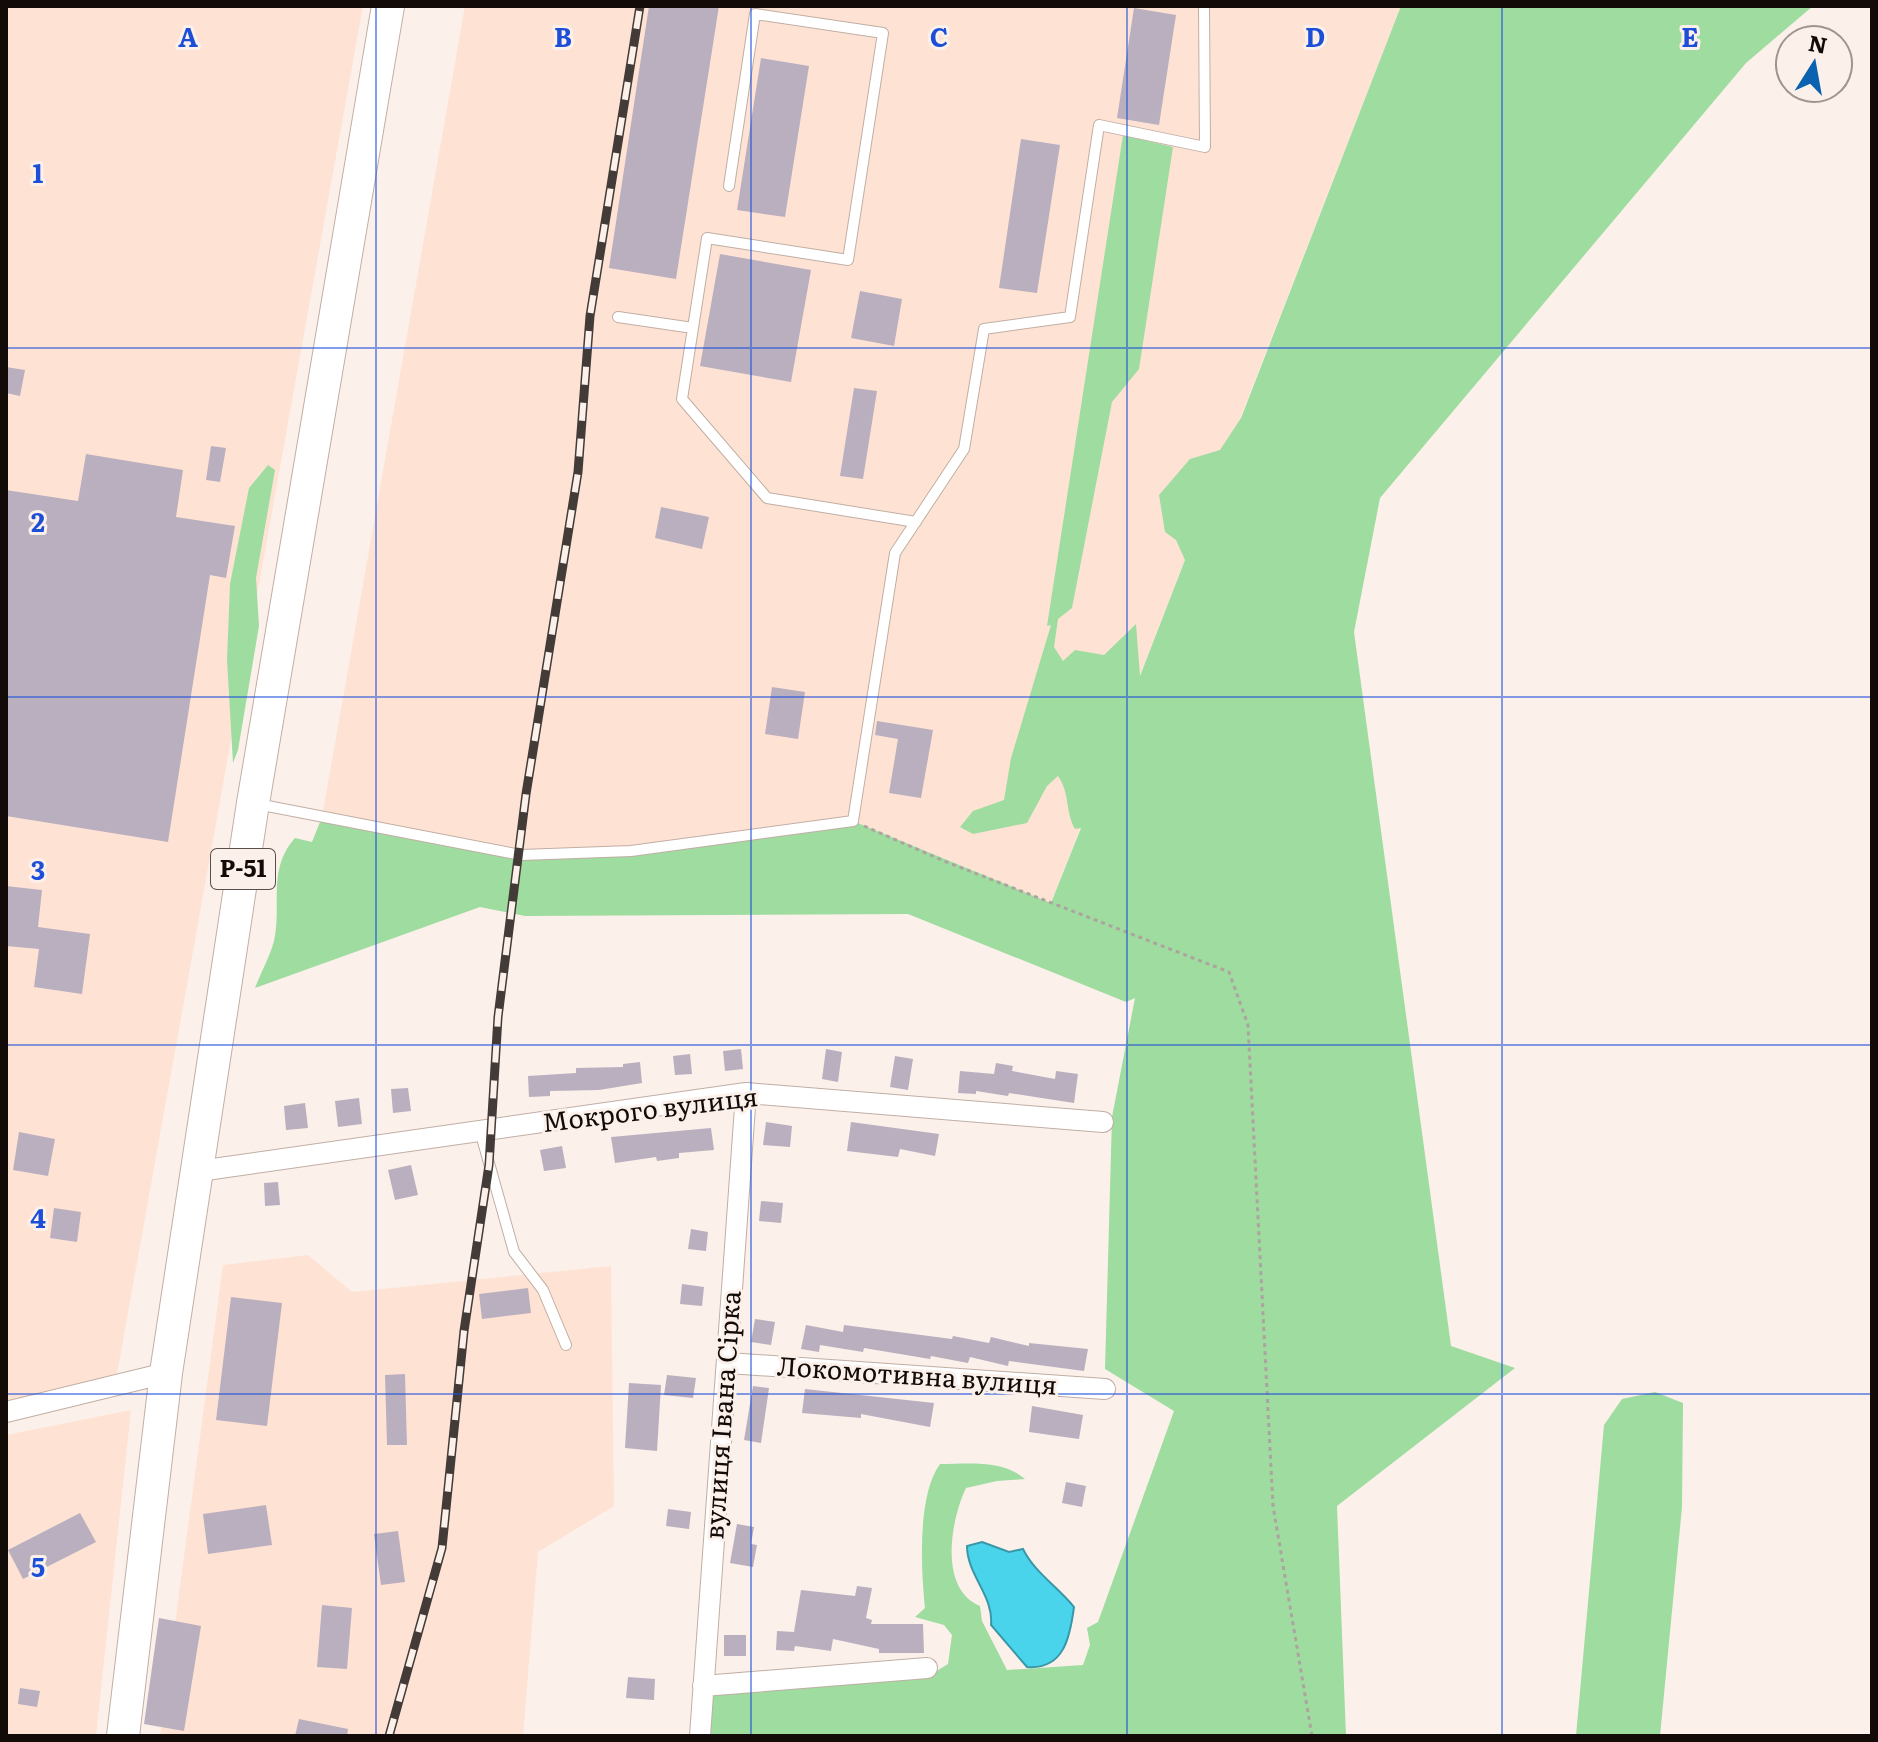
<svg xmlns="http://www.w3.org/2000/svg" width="1878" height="1742" viewBox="0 0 1878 1742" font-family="Literata,serif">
  <rect width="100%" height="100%" fill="#fcf0ea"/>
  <path fill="#fee3d4" d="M6,6H363L115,1385L6,1412Z
    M465,6H1401L1051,903L853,821L631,851L521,855L322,817Z
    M308,1255L352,1292L611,1266L614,1506L538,1552L523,1736H160L223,1265Z
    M131,1410L96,1736H6V1435Z"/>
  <path fill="#9edca0" d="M1401,6H1813L1746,63L1380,498L1354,632L1451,1346L1515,1368L1337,1506L1346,1736H709L708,1691L930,1675L948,1664L952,1635L944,1625L915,1617L925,1608C921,1570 917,1495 940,1464C969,1464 1002,1459 1025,1479L997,1481L966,1488C950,1522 939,1589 980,1606L982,1621L1007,1670L1083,1665L1090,1645L1087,1628L1098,1622L1174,1411L1105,1369L1112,1117L1135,998L1126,1002L908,914L525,916L480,907L255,988C261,972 270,956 274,941C282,905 267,869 295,838L312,842L322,817L521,855L631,851L853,821L1051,903L1081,828L1075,829C1065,811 1070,793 1058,776L1047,786L1027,823L973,834L960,827L973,811L1004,800L1011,758L1051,625L1047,626L1123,135L1173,147L1139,369L1112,402L1072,608L1058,619L1054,647L1063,661L1075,650L1104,655L1136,624L1140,676L1185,560L1176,540L1165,532L1159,495L1190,459L1220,450L1241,418Z
    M268,465L275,470L256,578L259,626L238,750L233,763L227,660L230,584L249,488Z
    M1655,1392L1683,1403L1682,1507L1660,1736H1576L1604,1425L1622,1399Z"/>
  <path fill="#4ad4eb" stroke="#3998a7" stroke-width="2" d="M982,1542L1009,1552L1023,1549C1034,1572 1058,1587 1074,1607C1070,1637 1064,1670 1027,1667L991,1625C994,1596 967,1575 967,1546Z"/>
  <path fill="#baafbf" d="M649,6H719L676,279L609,268Z
    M1134,8L1176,15L1159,125L1117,118Z
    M761,58L809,66L785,217L737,210Z
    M1021,139L1060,145L1037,293L999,288Z
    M720,254L811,270L791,382L700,366Z
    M860,291L902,299L894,346L851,338Z
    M6,367L25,370L20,396L6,393Z
    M854,388L877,391L863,479L840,476Z
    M211,446L226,448L220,482L206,480Z
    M86,454L183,470L176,517L235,526L226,578L210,575L168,842L6,816V490L78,501Z
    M661,507L709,517L702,549L655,538Z
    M772,687L805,692L798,739L765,734Z
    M877,721L933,730L921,798L889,793L898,739L875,735Z
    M6,886L42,890L38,927L90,934L82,994L34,987L39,949L6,946Z
    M741,1049L743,1069L725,1071L723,1051Z
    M826,1049L842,1052L838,1082L822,1079Z
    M690,1054L692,1074L675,1075L673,1056Z
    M895,1056L913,1059L908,1090L890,1087Z
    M640,1062L642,1083L599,1090L550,1091V1096L529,1097L528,1076L576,1073V1068L623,1067V1064Z
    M996,1063L1013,1066L1012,1071L1055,1079L1056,1071L1078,1074L1074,1103L1009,1093L1008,1096L976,1091V1094L958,1093L960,1071L994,1074Z
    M408,1088L411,1111L393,1113L391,1089Z
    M359,1098L362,1124L338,1127L335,1101Z
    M305,1103L308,1128L286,1130L284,1106Z
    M766,1122L792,1126L790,1147L763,1145Z
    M851,1122L939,1134L935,1156L900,1149L898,1157L847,1151Z
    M711,1128L714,1150L679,1153V1158L657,1161L656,1157L615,1163L611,1137Z
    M19,1132L55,1139L48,1176L13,1170Z
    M562,1146L566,1168L544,1171L540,1150Z
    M411,1165L418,1195L395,1200L388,1170Z
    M278,1182L280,1205L265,1206L264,1183Z
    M761,1201L783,1203L781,1223L759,1221Z
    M54,1208L81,1212L77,1242L50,1238Z
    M691,1229L708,1232L706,1251L688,1249Z
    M682,1284L704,1287L702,1306L680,1304Z
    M528,1288L531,1313L482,1319L479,1294Z
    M231,1297L282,1303L267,1426L216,1420Z
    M755,1319L775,1322L771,1345L751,1342Z
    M806,1325L843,1332L844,1325L952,1339L953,1336L989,1343L991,1337L1029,1346V1343L1088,1349L1084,1371L1009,1361L1008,1366L970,1357L968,1363L931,1356L930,1359L864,1348L863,1352L820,1345L819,1352L801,1349Z
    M405,1374L407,1445H387L385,1375Z
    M667,1375L696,1378L693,1398L664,1395Z
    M629,1383L661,1385L657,1451L625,1448Z
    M753,1386L769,1388L761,1443L744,1440Z
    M805,1389L934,1403L930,1427L861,1414V1418L802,1413Z
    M1032,1406L1083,1415L1079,1439L1029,1432Z
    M1066,1482L1086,1486L1082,1507L1062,1503Z
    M266,1505L272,1545L208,1554L203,1514Z
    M668,1509L691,1512L689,1529L666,1526Z
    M80,1513L96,1542L23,1579L8,1550Z
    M737,1524L754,1527L751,1544L757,1545L753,1567L730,1563Z
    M398,1531L405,1582L381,1585L374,1534Z
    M857,1586L872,1588L866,1618L872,1620L871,1624H923L924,1653H879V1649L833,1639L831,1651L795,1646L794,1651L776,1650L777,1631L794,1632L801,1590L855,1596Z
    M322,1605L352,1608L347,1669L317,1667Z
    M159,1618L201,1626L184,1731L144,1724Z
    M724,1635H746V1656H724Z
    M628,1677L655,1679L654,1700L626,1698Z
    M20,1688L40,1691L37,1707L18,1704Z
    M299,1719L348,1729L347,1736H295Z"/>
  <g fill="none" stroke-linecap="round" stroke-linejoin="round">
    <g stroke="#c1aea4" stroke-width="12">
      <path id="service" d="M618,317L693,328L682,399L767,498L916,522
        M693,328L707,238L848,260L883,33L755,14L729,186
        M257,804L521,855L631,851L853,821L895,553L964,449L984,329L1070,317L1099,125L1205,147L1204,6
        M480,1131L514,1252L543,1290L566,1345"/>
    </g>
    <g stroke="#c1aea4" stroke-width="22">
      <path id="minor" d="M199,1171L746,1093L1103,1122
        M728,1363L1105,1389
        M6,1412L166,1373
        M703,1686L927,1668
        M700,1736L746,1093"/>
    </g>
    <g stroke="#c1aea4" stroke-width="34">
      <path id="primary" d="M123,1736L166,1373L253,803L388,6"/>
    </g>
    <path stroke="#aea49f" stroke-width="3" stroke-dasharray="4 4" stroke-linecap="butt" d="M864,826L944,861L1229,972L1248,1025L1273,1506L1312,1736"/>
    <use href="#service" stroke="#fff" stroke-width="10"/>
    <use href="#minor" stroke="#fff" stroke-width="20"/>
    <use href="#primary" stroke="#fff" stroke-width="32"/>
    <g stroke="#433b37" stroke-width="9">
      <path id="rail" d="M389,1736L442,1548L464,1331L489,1165L498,1017L526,794L578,472L590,316L640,6"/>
    </g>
    <use href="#rail" stroke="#fcf0ea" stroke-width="6" stroke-dasharray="18" stroke-linecap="butt"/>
  </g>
  <path fill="none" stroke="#1d4ed8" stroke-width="2" stroke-opacity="0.55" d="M376,6V1736M751,6V1736M1127,6V1736M1502,6V1736M6,348H1872M6,697H1872M6,1045H1872M6,1394H1872"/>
  <g text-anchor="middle" stroke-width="6" stroke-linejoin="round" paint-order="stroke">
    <rect fill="#fcf0ea" stroke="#58504c" stroke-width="2" x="211" y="849" width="64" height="40" rx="6"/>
    <g font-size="24" font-weight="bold" fill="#120b08">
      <text x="243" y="877">Р-51</text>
    </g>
    <g font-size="26" fill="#120b08" stroke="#fcf0ea">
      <text transform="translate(650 1110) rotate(-7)" y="9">Мокрого вулиця</text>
      <text transform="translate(917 1376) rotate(4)" y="9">Локомотивна вулиця</text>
      <text transform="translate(723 1415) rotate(-86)" y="9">вулиця Івана Сірка</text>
    </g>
  </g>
  <g font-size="26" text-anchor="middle" font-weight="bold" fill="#1d4ed8" stroke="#fcf0ea" stroke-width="6" stroke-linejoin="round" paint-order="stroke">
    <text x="188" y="47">A</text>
    <text x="563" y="47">B</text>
    <text x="939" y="47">C</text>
    <text x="1315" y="47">D</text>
    <text x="1690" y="47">E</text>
    <text x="38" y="183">1</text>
    <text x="38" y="532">2</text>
    <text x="38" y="880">3</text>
    <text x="38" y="1228">4</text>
    <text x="38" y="1577">5</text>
  </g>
  <rect width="1878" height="1742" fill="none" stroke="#120b08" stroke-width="16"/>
  <g transform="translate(1814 64) rotate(11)"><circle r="38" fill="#fcf0ea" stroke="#9e9490" stroke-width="2"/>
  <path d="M0-6L14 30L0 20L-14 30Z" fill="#0b62b0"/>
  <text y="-12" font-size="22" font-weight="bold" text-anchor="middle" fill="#120b08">N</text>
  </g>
</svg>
